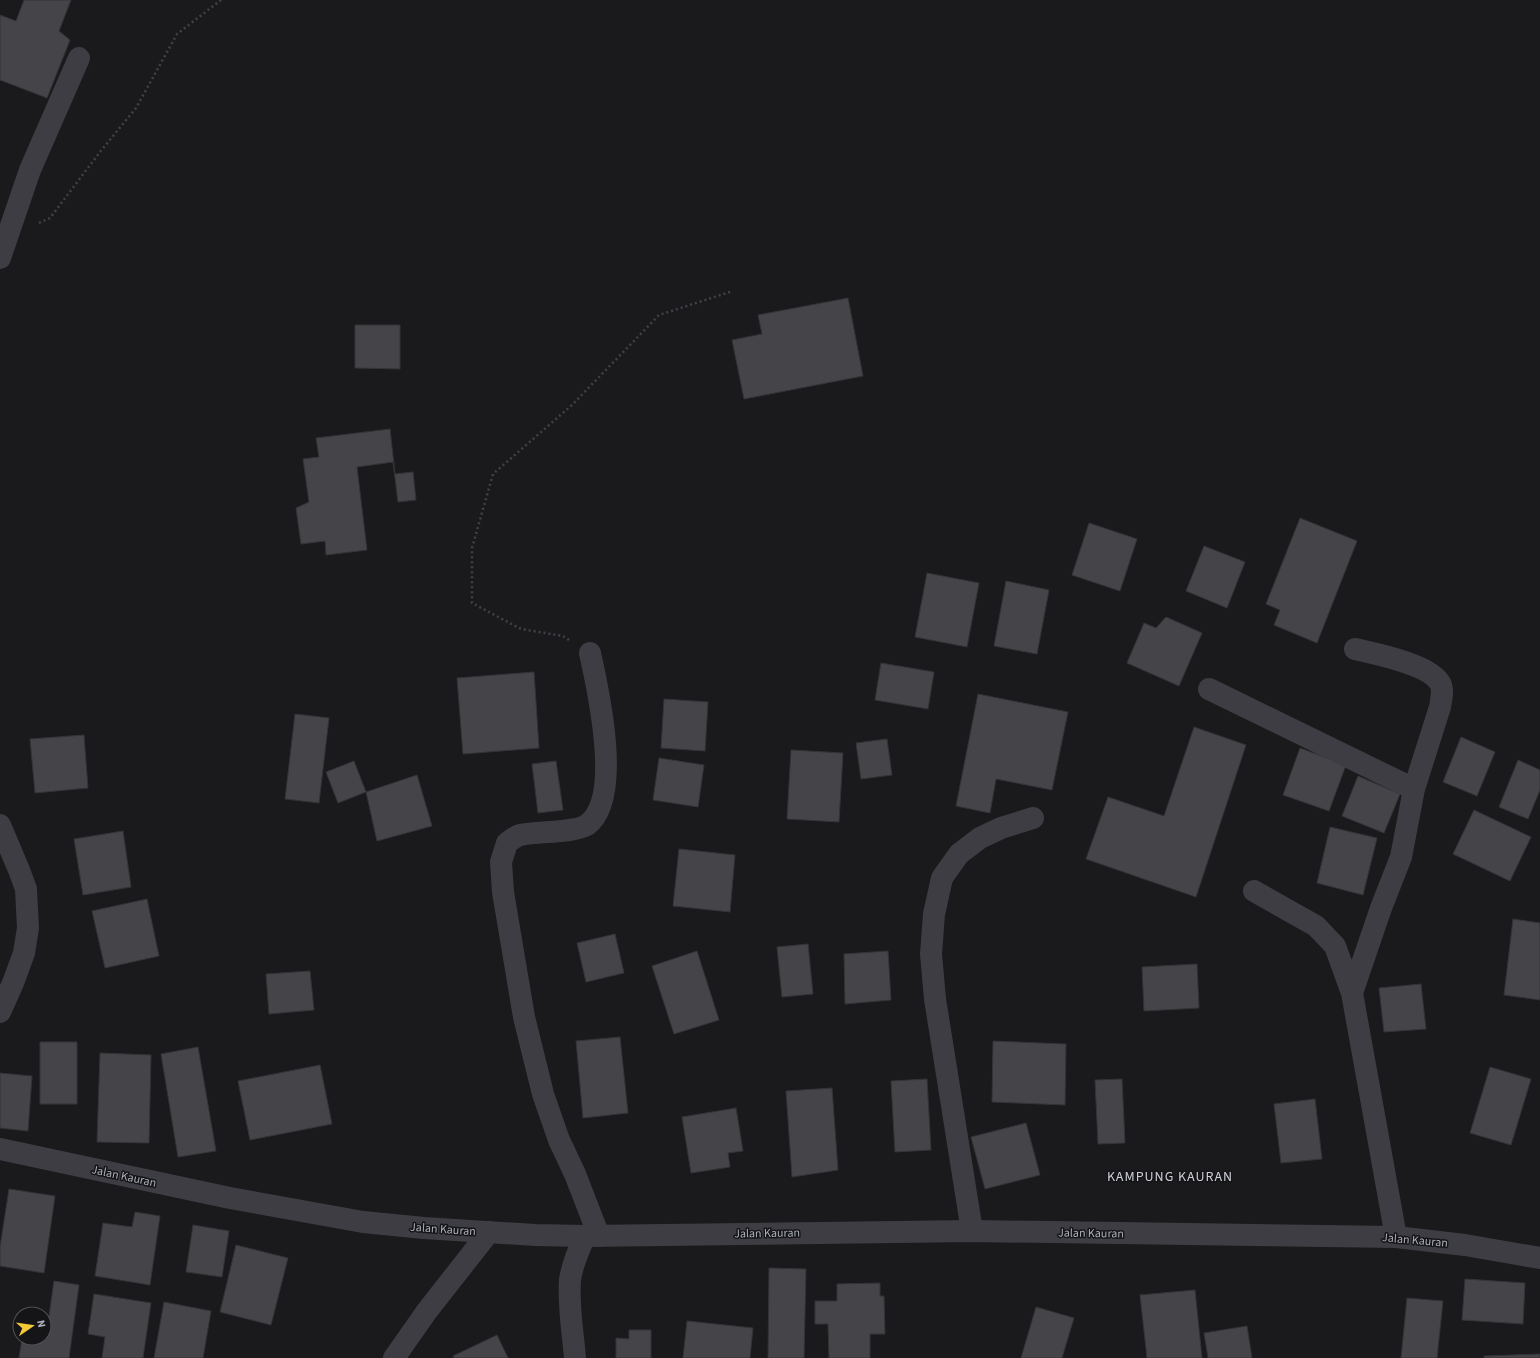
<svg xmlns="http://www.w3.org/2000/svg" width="1540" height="1358" viewBox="0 0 1540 1358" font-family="'Source Sans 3',sans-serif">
  <rect width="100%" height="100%" fill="#1a1a1c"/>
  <path fill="#444449" stroke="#343438" d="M24,0H71L59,31L70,40L47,98L0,80V15L16,21Z
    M848,298L863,376L744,399L732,340L762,334L758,315Z
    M355,325H400V369L355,368Z
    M390,429L395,474L413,472L416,500L398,502L393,462L357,467L367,550L326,555L325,541L301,544L296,508L309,502L303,459L319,457L316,438Z
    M1300,518L1357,541L1317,643L1274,625L1280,610L1266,604Z
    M1089,523L1137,539L1120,591L1072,575Z
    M1204,546L1245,562L1227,608L1186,591Z
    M927,573L979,583L967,647L915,637Z
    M1006,581L1049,590L1037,654L994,646Z
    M1166,617L1202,633L1179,686L1127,663L1144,623L1156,628Z
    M881,663L934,672L928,709L875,700Z
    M534,672L539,748L463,754L457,678Z
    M978,694L1068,712L1052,790L996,779L990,813L956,806Z
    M664,699L708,702L705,751L661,748Z
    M295,714L329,718L319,803L285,799Z
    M1194,727L1246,745L1196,897L1086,859L1108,797L1164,816Z
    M84,735L88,788L35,793L30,739Z
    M1461,737L1495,752L1477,796L1443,782Z
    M887,739L892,775L861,779L856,743Z
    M1300,748L1346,765L1329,811L1283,795Z
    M791,750L843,753L839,822L787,819Z
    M659,758L704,765L698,807L653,800Z
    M1518,760L1540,770V790L1528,819L1499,807Z
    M354,761L366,792L338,803L326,772Z
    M556,761L563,810L538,813L532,764Z
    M417,775L432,826L377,841L366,792Z
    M1358,776L1400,794L1384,833L1342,816Z
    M1474,810L1531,837L1510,881L1453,854Z
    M1330,827L1377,838L1363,895L1317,883Z
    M123,831L131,887L83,895L74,839Z
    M679,849L735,855L730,912L673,906Z
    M147,899L159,956L105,968L92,911Z
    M1513,919L1540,923V1000L1504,995Z
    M615,934L624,973L586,982L577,943Z
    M808,944L813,994L782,997L777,947Z
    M697,951L719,1020L674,1034L652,966Z
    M888,951L891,1000L845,1004L844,954Z
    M1197,964L1199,1008L1144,1011L1142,967Z
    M310,971L314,1010L269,1014L266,974Z
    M1421,984L1426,1029L1384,1032L1379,988Z
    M620,1037L628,1113L583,1118L576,1041Z
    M993,1041L1066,1044L1065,1105L992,1102Z
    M40,1042H77V1104H40Z
    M198,1047L216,1151L178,1157L161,1054Z
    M100,1053L151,1055L149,1143L97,1142Z
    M320,1065L332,1124L250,1140L238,1081Z
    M1490,1067L1531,1079L1511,1145L1470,1133Z
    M0,1073L32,1076L28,1131L0,1128Z
    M927,1079L931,1150L895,1152L891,1081Z
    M1122,1079L1125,1143L1098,1144L1095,1080Z
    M832,1088L838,1170L792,1177L786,1091Z
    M1315,1099L1322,1159L1281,1163L1274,1104Z
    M736,1108L743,1151L728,1153L730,1167L691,1173L682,1117Z
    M1026,1123L1040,1175L985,1189L971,1137Z
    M9,1189L55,1196L44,1273L0,1266V1247Z
    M135,1212L160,1216L150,1285L95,1276L103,1223L132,1227Z
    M193,1225L229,1231L222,1277L186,1272Z
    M236,1245L288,1258L271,1325L220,1312Z
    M769,1268L806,1269L804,1358H768Z
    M1465,1279L1525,1283L1523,1324L1462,1320Z
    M54,1281L79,1285L69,1358H19L22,1338H44V1316H49Z
    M880,1283V1296H884L885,1334H870V1358H829L828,1324H815V1301H837V1284Z
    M1195,1290L1202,1358H1147L1140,1295Z
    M94,1294L151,1303L143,1358H102L105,1337L88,1334Z
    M1407,1298L1443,1301L1437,1358H1401Z
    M164,1302L211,1311L203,1358H154Z
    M1036,1307L1074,1318L1062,1358H1021Z
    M687,1321L753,1328L750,1358H683Z
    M1247,1326L1252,1358H1208L1204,1333Z
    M629,1330H651V1358H616V1338L629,1339Z
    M497,1335L508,1358H454L453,1356Z
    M1540,1354V1358H1484V1356Z"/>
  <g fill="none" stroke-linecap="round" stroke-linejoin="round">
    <path stroke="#404248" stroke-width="2.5" stroke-dasharray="2 3" stroke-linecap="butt" d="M39,223L50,218L100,152L136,108L177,34L221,0
      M569,640L563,636L521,629L472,603V548L493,474L572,405L659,315L733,291"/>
    <path stroke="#3d3d43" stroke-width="22" d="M0,258L30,170L79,58
      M590,653C598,689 623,799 587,825C574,833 537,831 520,835C516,836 511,840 507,843L501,862L503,892L524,1017L543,1094L559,1140L575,1174L599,1236
      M1209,689L1414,789
      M0,825L19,870L26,889L28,928L24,953L13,983L0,1012
      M1254,891L1316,926L1335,946L1352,993L1396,1237
      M1352,993L1381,908L1401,857L1414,789L1440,707C1441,700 1444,690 1440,683C1429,664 1376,654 1355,649
      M972,1231L935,999L931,954L934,914L942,878L959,854L980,838L1001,828L1033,818
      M394,1358L427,1311L489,1232
      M575,1358C573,1333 568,1306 570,1280C572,1265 578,1251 585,1236"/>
    <path stroke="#3d3d43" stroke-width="22" d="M0,1149L230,1198L363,1222L424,1228L535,1235L585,1236L972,1231L1396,1237L1465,1245L1540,1258"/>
  </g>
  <g text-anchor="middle" stroke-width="3" stroke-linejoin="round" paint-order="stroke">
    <g font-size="12" fill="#acafbb" stroke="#151517">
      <text transform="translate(124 1176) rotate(12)" y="4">Jalan Kauran</text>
      <text transform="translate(443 1229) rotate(4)" y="4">Jalan Kauran</text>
      <text transform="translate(767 1233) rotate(-1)" y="4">Jalan Kauran</text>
      <text transform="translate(1091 1233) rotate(1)" y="4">Jalan Kauran</text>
      <text transform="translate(1415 1240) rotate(5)" y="4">Jalan Kauran</text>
    </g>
    <g font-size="14" letter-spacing="1" fill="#cdcfd7" stroke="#151517">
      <text x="1170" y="1181">KAMPUNG KAURAN</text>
    </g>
  </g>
  <g transform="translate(32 1326) rotate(77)"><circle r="19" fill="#151517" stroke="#515359"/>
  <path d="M0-3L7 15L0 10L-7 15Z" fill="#f3c93a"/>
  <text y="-6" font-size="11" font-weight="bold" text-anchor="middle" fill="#acafbb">N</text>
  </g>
</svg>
